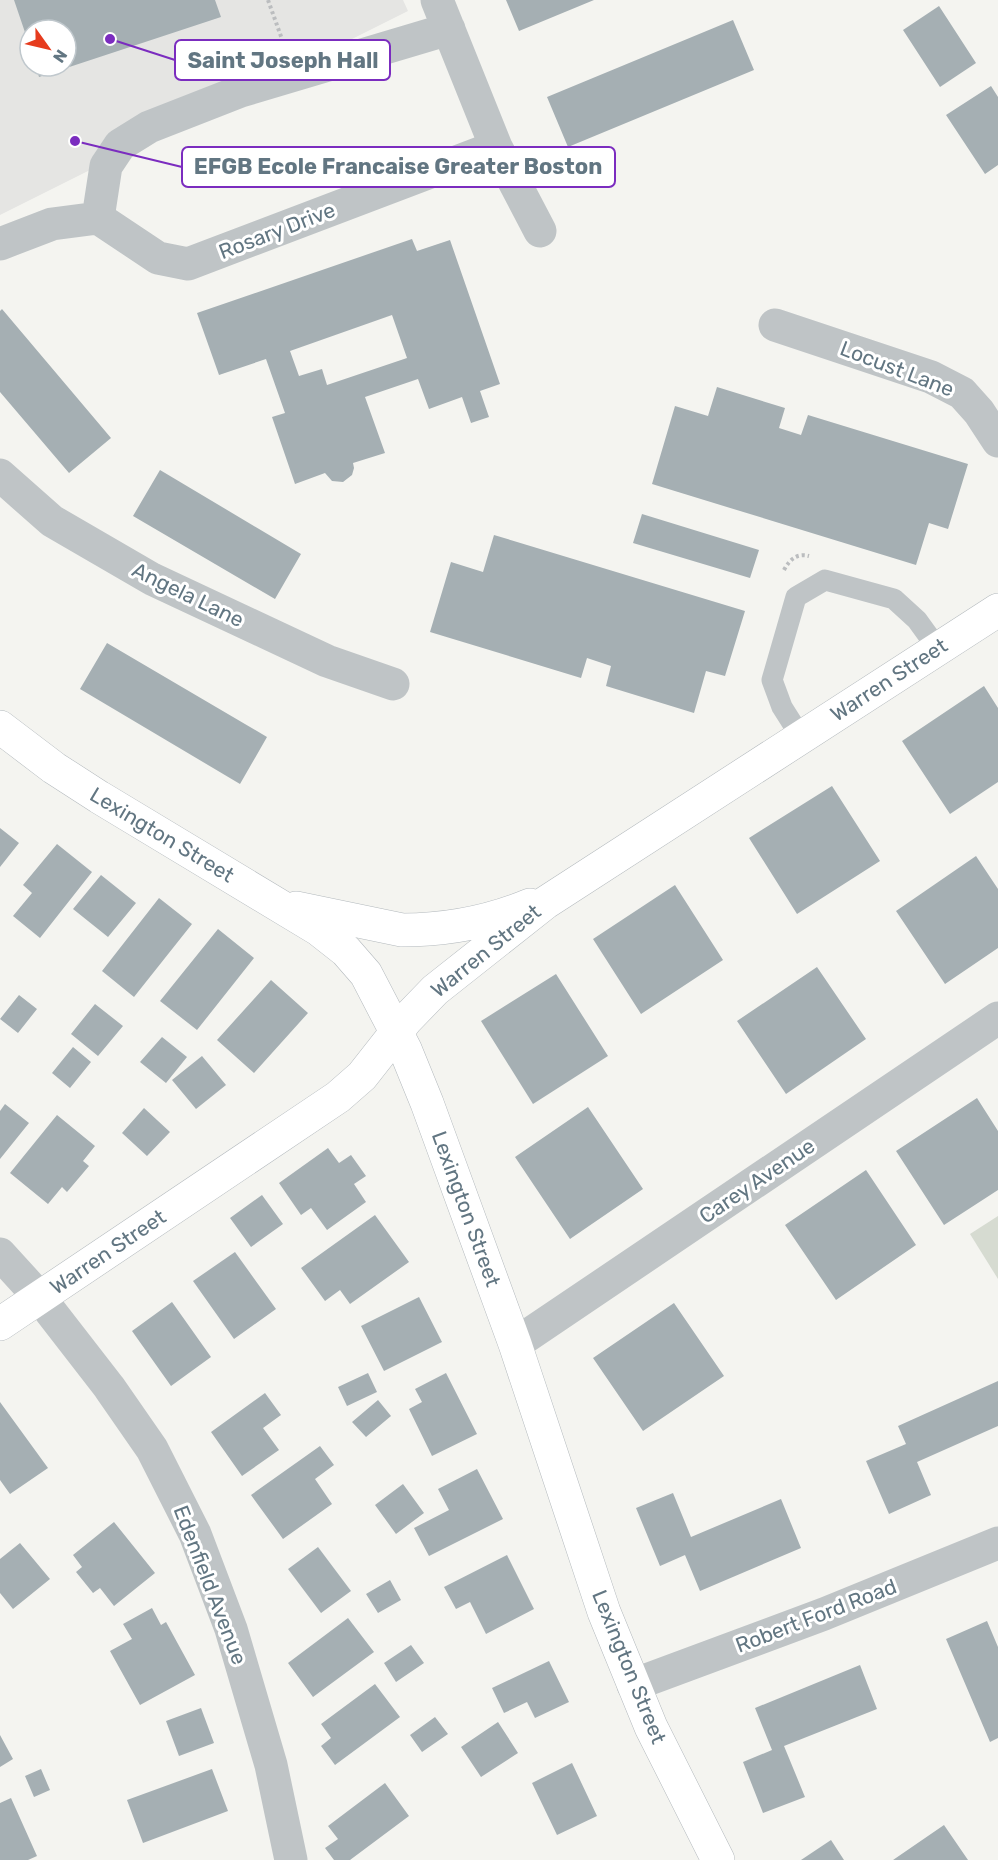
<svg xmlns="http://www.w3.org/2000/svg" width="998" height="1860" viewBox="0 0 998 1860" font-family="Rubik,sans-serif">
  <rect width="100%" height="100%" fill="#f4f4f0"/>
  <path fill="#e5e5e3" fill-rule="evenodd" d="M0,0H403L408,11L0,215ZM30,30H66V66H30Z"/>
  <path fill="#d6dbd1" d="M998,1216V1279L970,1234Z"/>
  <path fill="#a5afb3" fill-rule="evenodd" d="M14,0H215L221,17L39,77L36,66H66V30H30V47Z
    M506,0H594L519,31Z
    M939,6L976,63L940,87L903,30Z
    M733,20L754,70L568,147L547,97Z
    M991,86L998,97V165L985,174L946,115Z
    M412,239L417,251L450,240L500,384L480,391L489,417L471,423L462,397L429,409L418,379L365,397L385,453L353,463L354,468L352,475L343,482L332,481L325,473L295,484L272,417L285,413L266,359L219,375L197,313ZM392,315L407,358L327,385L322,369L299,376L290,351Z
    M2,309L111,438L69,473L0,392V311Z
    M717,387L785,408L779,428L801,435L808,415L968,464L948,529L929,523L916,565L652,484L675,406L708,416Z
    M160,470L301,554L275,599L133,516Z
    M642,514L759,550L750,578L633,543Z
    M494,535L745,611L725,676L706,671L694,713L606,686L611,666L587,658L581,678L430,632L451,562L483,572Z
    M107,643L267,737L240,784L80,689Z
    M984,686L998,708V782L950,814L902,741Z
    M832,786L880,861L797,914L749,838Z
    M0,828L19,843L0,867Z
    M57,844L92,872L40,938L13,916L32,893L23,885Z
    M976,856L998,889V948L945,984L896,911Z
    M101,875L136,903L108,937L73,909Z
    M675,885L723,960L641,1014L593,939Z
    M159,898L192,924L134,997L102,971Z
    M218,929L254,958L197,1030L160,1001Z
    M817,967L866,1039L786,1094L737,1021Z
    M556,974L608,1056L533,1104L481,1021Z
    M271,980L308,1013L254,1073L217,1040Z
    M19,995L37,1009L18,1033L0,1019Z
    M95,1004L123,1026L98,1056L71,1034Z
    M162,1037L187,1057L166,1083L140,1062Z
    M73,1047L91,1062L70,1088L52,1073Z
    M202,1056L226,1085L196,1109L172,1080Z
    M977,1098L998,1131V1190L944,1225L896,1151Z
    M5,1104L29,1123L0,1159V1111Z
    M588,1107L643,1189L570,1239L515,1157Z
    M144,1108L170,1132L147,1156L122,1133Z
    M57,1115L95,1146L83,1161L89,1166L67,1192L62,1187L48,1204L10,1173Z
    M328,1148L339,1163L351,1155L366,1176L354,1184L366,1202L327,1230L311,1208L301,1215L279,1183Z
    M866,1170L916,1245L836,1300L785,1225Z
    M262,1195L283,1224L251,1247L230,1218Z
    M375,1215L409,1262L350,1304L340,1290L325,1301L301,1268Z
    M235,1252L276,1309L234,1339L193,1281Z
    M419,1297L442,1342L384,1371L361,1326Z
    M172,1302L211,1357L171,1386L132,1331Z
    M674,1303L724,1376L643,1431L593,1358Z
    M368,1373L377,1392L347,1406L338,1387Z
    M446,1373L477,1434L432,1456L409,1409L422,1402L415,1389Z
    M998,1381V1426L917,1462L931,1495L889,1514L866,1461L906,1444L898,1426Z
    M265,1393L281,1415L263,1428L279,1450L242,1476L211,1432Z
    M378,1400L391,1416L366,1437L352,1422Z
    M0,1402L48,1468L10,1494L0,1480Z
    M320,1446L334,1465L315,1479L332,1504L283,1539L251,1495Z
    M477,1469L503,1519L429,1556L414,1528L449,1510L438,1489Z
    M403,1484L424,1513L396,1534L375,1505Z
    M673,1493L691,1537L781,1499L801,1548L700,1591L685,1555L660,1566L636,1508Z
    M114,1522L155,1573L114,1606L100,1588L93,1593L76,1572L82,1567L73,1555Z
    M20,1543L50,1579L13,1609L0,1593V1559Z
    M318,1547L351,1591L321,1613L288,1569Z
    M507,1555L534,1609L486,1634L470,1602L456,1609L444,1587Z
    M390,1580L401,1600L378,1613L366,1594Z
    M152,1608L161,1625L166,1622L195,1675L140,1705L110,1651L132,1639L123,1624Z
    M348,1618L374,1652L313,1697L288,1663Z
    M987,1621L998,1647V1738L990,1742L946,1639Z
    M411,1645L424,1663L396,1682L384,1663Z
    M549,1661L569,1702L535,1718L527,1702L504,1713L492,1688Z
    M860,1665L877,1709L784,1746L805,1797L763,1813L743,1762L772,1750L755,1708Z
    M375,1684L400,1717L335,1765L321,1746L331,1738L321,1724Z
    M201,1708L214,1743L179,1756L166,1721Z
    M435,1717L448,1734L422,1752L410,1735Z
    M498,1722L518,1753L481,1777L461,1747Z
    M0,1735L13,1759L0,1767Z
    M572,1763L597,1816L557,1835L532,1783Z
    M41,1769L50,1790L34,1797L25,1776Z
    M212,1769L228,1811L143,1843L127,1800Z
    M385,1783L409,1816L350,1860H334L325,1848L338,1839L328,1826Z
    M11,1798L37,1856L28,1860H0V1803Z
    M944,1825L968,1860H893Z
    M831,1840L844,1860H801Z"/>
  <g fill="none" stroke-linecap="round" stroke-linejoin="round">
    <g stroke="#b3b9bd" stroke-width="34">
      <path id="secondary" d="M0,727L54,768L99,797L318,929L346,951L366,974L405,1049L427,1103L515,1344L604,1612L651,1727L718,1860
        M296,908L402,930C446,930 489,922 530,905
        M0,1324L338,1097L362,1076L406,1020L435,990L545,903L998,610"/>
    </g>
    <path stroke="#bbbdbf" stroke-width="4" stroke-dasharray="3 3" stroke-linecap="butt" d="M268,0L283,42
      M784,570C790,559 797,553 809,556"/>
    <path stroke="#bfc4c6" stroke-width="21" d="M801,737L782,707L772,680L796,597L825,580L894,599L917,620L938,649"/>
    <path stroke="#bfc4c6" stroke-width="33" d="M437,0L496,147L540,231
      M98,218L106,166L120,145L149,127L241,91L449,29
      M0,244L52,224L98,218L158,258L188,264L496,147
      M775,325L931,377L962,393L979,412L998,441
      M0,475L52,521L152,579L327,661L393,684
      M0,1254L40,1298L109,1387L152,1449L195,1534L231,1629L271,1765L291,1860
      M515,1344L998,1018
      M633,1685L824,1614L998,1543"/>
    <use href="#secondary" stroke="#fff" stroke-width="33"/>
  </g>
  <g text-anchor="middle" stroke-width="6" stroke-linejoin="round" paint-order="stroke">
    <g font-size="21" fill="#627682" stroke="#fff">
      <text transform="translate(277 231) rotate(-21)" y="7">Rosary Drive</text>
      <text transform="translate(897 369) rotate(21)" y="7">Locust Lane</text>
      <text transform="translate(188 595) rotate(26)" y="7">Angela Lane</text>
      <text transform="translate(889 680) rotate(-33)" y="7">Warren Street</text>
      <text transform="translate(162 835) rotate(31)" y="7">Lexington Street</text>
      <text transform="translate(486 951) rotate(-39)" y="7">Warren Street</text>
      <text transform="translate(757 1181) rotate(-34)" y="7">Carey Avenue</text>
      <text transform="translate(466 1209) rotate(70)" y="7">Lexington Street</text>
      <text transform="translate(108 1252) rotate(-34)" y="7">Warren Street</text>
      <text transform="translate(210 1585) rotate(69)" y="7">Edenfield Avenue</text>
      <text transform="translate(816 1616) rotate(-21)" y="7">Robert Ford Road</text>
      <text transform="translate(629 1667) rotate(68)" y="7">Lexington Street</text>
    </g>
  </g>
  <path fill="none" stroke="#7b2cbf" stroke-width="2" d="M110 39L175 60M75 141L182 167"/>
  <g fill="#7b2cbf" stroke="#fff" stroke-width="2">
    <circle cx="110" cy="39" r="6"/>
    <circle cx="75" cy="141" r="6"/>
  </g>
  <g fill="#fff" stroke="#7b2cbf" stroke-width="2">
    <rect x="175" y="40" width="215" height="40" rx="6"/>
    <rect x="182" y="147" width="433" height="40" rx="6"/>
  </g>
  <g font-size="22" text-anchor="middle" font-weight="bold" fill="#627682">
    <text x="283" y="68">Saint Joseph Hall</text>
    <text x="398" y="174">EFGB Ecole Francaise Greater Boston</text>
  </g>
  <g transform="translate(48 48) rotate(124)"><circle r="28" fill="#ffffff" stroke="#c0c8cd" stroke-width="1.5"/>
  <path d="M0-4.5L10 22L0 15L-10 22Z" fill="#e63c1e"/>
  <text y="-9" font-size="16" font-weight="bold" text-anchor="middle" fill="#627682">N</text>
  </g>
</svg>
